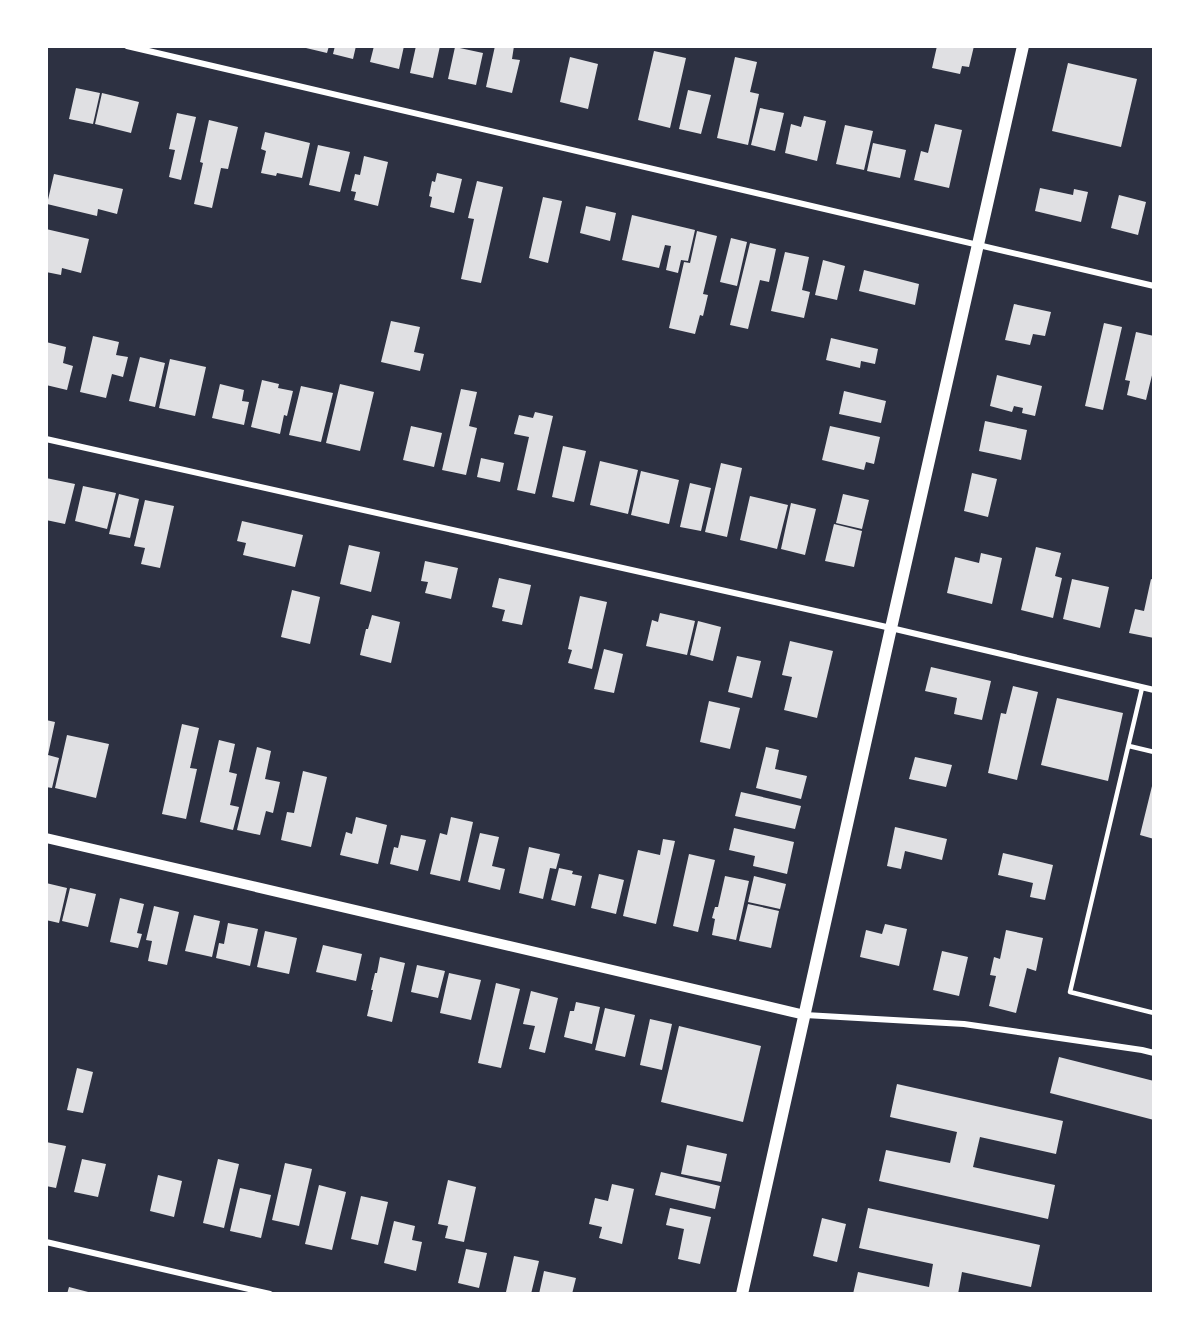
<svg xmlns="http://www.w3.org/2000/svg" width="1200" height="1340" viewBox="0 0 1200 1340" font-family="'Sofia Sans Condensed',sans-serif">
  <rect width="100%" height="100%" fill="#2d3142"/>
  <path fill="#e0e0e3" d="M307,46H329L327,53L306,48Z
    M335,46H356L353,59L333,54Z
    M374,46H404L399,69L370,62Z
    M416,46H440L433,78L410,73Z
    M495,46H514L512,59L520,60L512,93L486,87Z
    M937,46H974L969,67L962,66L960,74L932,68Z
    M455,47L483,53L476,85L448,79Z
    M654,51L686,58L670,128L638,120Z
    M570,57L598,64L588,109L560,102Z
    M735,57L757,62L750,92L759,94L748,145L717,138Z
    M1068,63L1137,79L1121,147L1052,131Z
    M76,88L100,93L93,124L69,119Z
    M688,90L711,95L701,134L679,129Z
    M102,93L139,102L131,133L95,124Z
    M760,108L784,113L775,151L751,145Z
    M177,113L196,117L181,180L169,177L175,150L169,149Z
    M804,116L826,121L817,161L785,153L791,124L801,127Z
    M209,120L238,127L228,169L221,168L212,208L194,204L203,163L200,162Z
    M935,124L962,130L949,188L914,180L921,151L928,153Z
    M845,125L873,131L864,170L836,164Z
    M265,132L310,143L302,178L277,173L276,176L261,173L266,151L261,149Z
    M873,143L906,150L900,178L867,171Z
    M318,145L350,152L340,192L309,185Z
    M364,156L388,162L378,206L354,200L356,192L351,191L355,174L360,175Z
    M437,173L462,179L454,213L430,207L432,197L429,196L432,181L435,182Z
    M54,174L123,189L117,214L98,209L97,216L47,204Z
    M477,181L503,187L481,283L461,279L474,219L468,218Z
    M1040,188L1073,195L1074,189L1088,192L1081,222L1035,211Z
    M1119,195L1146,202L1138,235L1111,228Z
    M543,197L562,201L548,263L529,258Z
    M586,206L616,213L610,241L580,233Z
    M632,215L695,230L688,261L681,260L678,273L666,270L671,246L665,245L659,268L622,260Z
    M46,229L89,239L81,273L62,268L61,275L46,272Z
    M697,231L717,236L703,294L708,295L703,316L700,315L695,334L669,328L684,262L690,263Z
    M731,238L747,242L737,286L720,282Z
    M750,243L776,249L769,282L760,280L748,329L730,325Z
    M785,252L809,257L802,290L810,292L804,318L771,311Z
    M823,260L845,266L837,300L815,295Z
    M864,270L919,284L915,305L859,291Z
    M1014,304L1051,312L1045,336L1033,334L1030,345L1005,340Z
    M391,321L420,327L414,352L424,354L420,371L381,362Z
    M1104,323L1122,327L1103,410L1085,406Z
    M1136,332L1154,336V367L1146,400L1127,395L1130,381L1125,380Z
    M93,336L119,342L116,355L128,357L123,377L112,374L106,398L80,392Z
    M831,338L878,349L875,364L861,361L860,368L826,360Z
    M46,342L66,347L63,363L73,366L67,390L46,385Z
    M140,357L165,363L155,407L129,401Z
    M170,359L206,367L195,416L159,408Z
    M997,375L1042,386L1035,416L1022,413L1023,408L1014,406L1012,412L990,406Z
    M262,380L279,384L278,388L293,391L287,416L284,415L280,434L251,427Z
    M220,384L244,390L242,401L249,402L244,425L212,418Z
    M340,384L374,392L360,451L326,443Z
    M301,386L333,393L321,442L289,435Z
    M461,389L477,392L469,426L477,428L466,475L442,470Z
    M844,391L886,401L881,423L839,414Z
    M535,412L553,416L535,494L517,490L529,437L514,434L519,415L533,418Z
    M985,421L1027,430L1021,460L979,451Z
    M411,426L442,433L434,467L403,460Z
    M830,426L880,437L874,464L866,462L864,470L822,460Z
    M563,446L586,451L574,502L552,497Z
    M481,458L504,463L500,482L477,477Z
    M600,461L638,470L628,514L590,505Z
    M721,463L742,468L727,537L705,532Z
    M641,471L679,480L669,524L631,515Z
    M972,473L997,479L988,517L964,511Z
    M46,478L75,484L65,524L46,520Z
    M690,483L711,488L701,531L680,527Z
    M83,486L116,493L107,529L75,521Z
    M119,494L139,499L130,538L109,534Z
    M843,494L869,500L862,529L836,523Z
    M750,496L788,505L777,549L740,540Z
    M145,500L174,506L160,568L141,564L145,548L134,546Z
    M791,503L816,509L805,555L781,549Z
    M242,521L303,535L295,567L243,555L246,543L237,541Z
    M834,524L862,531L854,567L825,561Z
    M349,545L380,552L371,592L340,584Z
    M1036,547L1061,553L1055,576L1062,578L1053,618L1021,610Z
    M981,553L1002,558L992,604L947,593L955,557L979,563Z
    M425,561L458,568L451,599L425,593L428,582L421,581Z
    M499,578L531,585L522,625L502,621L505,610L492,607Z
    M1072,579L1109,587L1100,628L1063,619Z
    M1151,579L1154,580V638L1129,633L1135,609L1144,611Z
    M292,590L320,597L310,644L281,637Z
    M580,596L607,602L592,669L568,663L572,650L568,649Z
    M660,613L695,621L687,655L646,646L652,620L658,622Z
    M372,615L400,622L391,663L360,655L366,629H368Z
    M698,621L721,627L713,661L690,655Z
    M790,641L833,651L817,718L784,710L792,677L782,675Z
    M604,649L623,654L614,693L594,689Z
    M737,656L761,661L752,698L728,692Z
    M931,667L991,681L982,720L954,714L957,698L925,691Z
    M1013,686L1038,692L1017,780L988,773L1001,713L1006,714Z
    M1057,698L1123,713L1108,781L1041,765Z
    M709,701L740,708L730,749L700,742Z
    M46,720L55,722L48,755L59,758L52,788L46,787Z
    M182,724L199,728L190,768L197,769L186,819L162,814Z
    M67,735L109,744L96,798L55,788Z
    M219,740L235,744L229,772L237,774L230,805L239,807L233,830L200,822Z
    M257,747L271,751L265,779L280,782L273,813L266,811L260,835L237,830Z
    M766,747L779,750L775,769L807,776L801,799L756,788Z
    M915,757L952,765L946,787L909,779Z
    M303,771L327,777L311,847L281,840L287,812L294,813Z
    M1153,782H1154V839L1140,835Z
    M741,792L801,806L795,829L735,816Z
    M356,817L387,825L378,864L340,855L346,832L352,834Z
    M451,817L473,822L460,881L430,874L440,833L447,835Z
    M895,827L947,839L942,860L905,851L901,869L887,866Z
    M734,828L794,842L787,874L753,866L755,856L729,850Z
    M480,833L499,837L492,866L505,869L500,890L468,882Z
    M401,835L426,840L418,871L390,864L394,847L398,848Z
    M663,839L675,841L656,924L623,916L638,850L660,855Z
    M529,847L560,854L556,869L550,868L543,899L519,893Z
    M1003,853L1053,865L1045,900L1030,897L1033,883L998,875Z
    M689,854L715,860L698,932L673,926Z
    M559,868L573,871L572,874L582,876L575,906L551,900Z
    M599,874L624,880L616,914L591,908Z
    M725,876L749,881L736,940L712,935L715,919L712,918L715,907H718Z
    M754,876L786,884L780,909L748,902Z
    M46,883L67,888L59,923L46,920Z
    M70,888L96,894L88,927L62,921Z
    M120,898L144,904L137,933L142,934L138,948L110,942Z
    M748,904L779,911L771,948L739,941Z
    M154,906L179,912L167,965L148,961L152,941L146,940Z
    M194,915L220,921L212,957L185,951Z
    M228,923L258,929L250,966L216,958L219,943L224,944Z
    M885,924L907,929L899,966L860,957L866,930L882,934Z
    M1006,930L1043,938L1036,971L1027,968L1016,1013L989,1006L996,976L990,975L994,957L1000,959Z
    M265,931L297,938L289,974L257,967Z
    M323,945L362,954L356,981L316,972Z
    M942,951L968,957L959,996L933,990Z
    M380,957L405,963L392,1022L367,1016L373,990H371L375,973H377Z
    M417,965L445,971L438,998L411,992Z
    M449,973L481,980L471,1020L440,1013Z
    M496,983L520,989L501,1068L478,1063Z
    M531,991L558,998L545,1053L529,1049L535,1026L523,1024Z
    M576,1002L600,1007L592,1044L564,1037L570,1011H574Z
    M605,1008L635,1015L625,1057L595,1050Z
    M650,1019L672,1024L662,1070L640,1065Z
    M679,1026L761,1046L743,1122L661,1102Z
    M1059,1057L1154,1081V1120L1050,1093Z
    M77,1068L93,1072L83,1113L67,1110Z
    M897,1084L1063,1121L1056,1154L980,1137L973,1167L1055,1185L1048,1219L879,1181L886,1150L950,1163L957,1132L890,1117Z
    M46,1142L66,1146L56,1188L46,1186Z
    M687,1145L727,1154L721,1182L681,1174Z
    M82,1159L106,1164L98,1197L74,1192Z
    M218,1159L239,1164L224,1228L203,1223Z
    M285,1163L312,1169L299,1226L272,1220Z
    M661,1172L720,1186L715,1209L655,1195Z
    M158,1175L182,1181L174,1217L150,1211Z
    M448,1180L476,1187L464,1242L445,1238L448,1226L438,1224Z
    M612,1184L634,1189L622,1244L599,1238L602,1227L589,1224L595,1198L608,1201Z
    M319,1185L346,1192L332,1250L305,1244Z
    M240,1188L271,1195L261,1238L230,1231Z
    M361,1196L388,1202L378,1245L351,1239Z
    M670,1208L711,1217L700,1264L678,1259L684,1229L666,1225Z
    M868,1208L1040,1245L1031,1287L962,1272L958,1294H853L858,1272L929,1287L933,1264L859,1248Z
    M822,1218L846,1224L837,1262L813,1256Z
    M394,1221L415,1226L412,1240L422,1242L416,1271L384,1263Z
    M466,1249L487,1253L479,1288L458,1283Z
    M514,1256L539,1261L531,1294H512L506,1292Z
    M544,1271L576,1278L572,1294H539Z
    M69,1287L92,1293V1294H67Z"/>
  <g fill="none" stroke-linecap="round" stroke-linejoin="round">
    <path stroke="#fff" stroke-width="4.5" d="M1142,688L1070,992L1154,1013
      M1129,746L1154,752"/>
    <path stroke="#fff" stroke-width="6" d="M127,46L1154,286
      M46,439L891,628L1154,690
      M805,1015L964,1024L1142,1050L1154,1053
      M46,1242L270,1294"/>
    <path stroke="#fff" stroke-width="10" d="M46,838L805,1015"/>
    <path stroke="#fff" stroke-width="12" d="M742,1294L891,628L1023,46"/>
  </g>
  <rect width="1200" height="1340" fill="none" stroke="#ffffff" stroke-width="96"/>
</svg>
